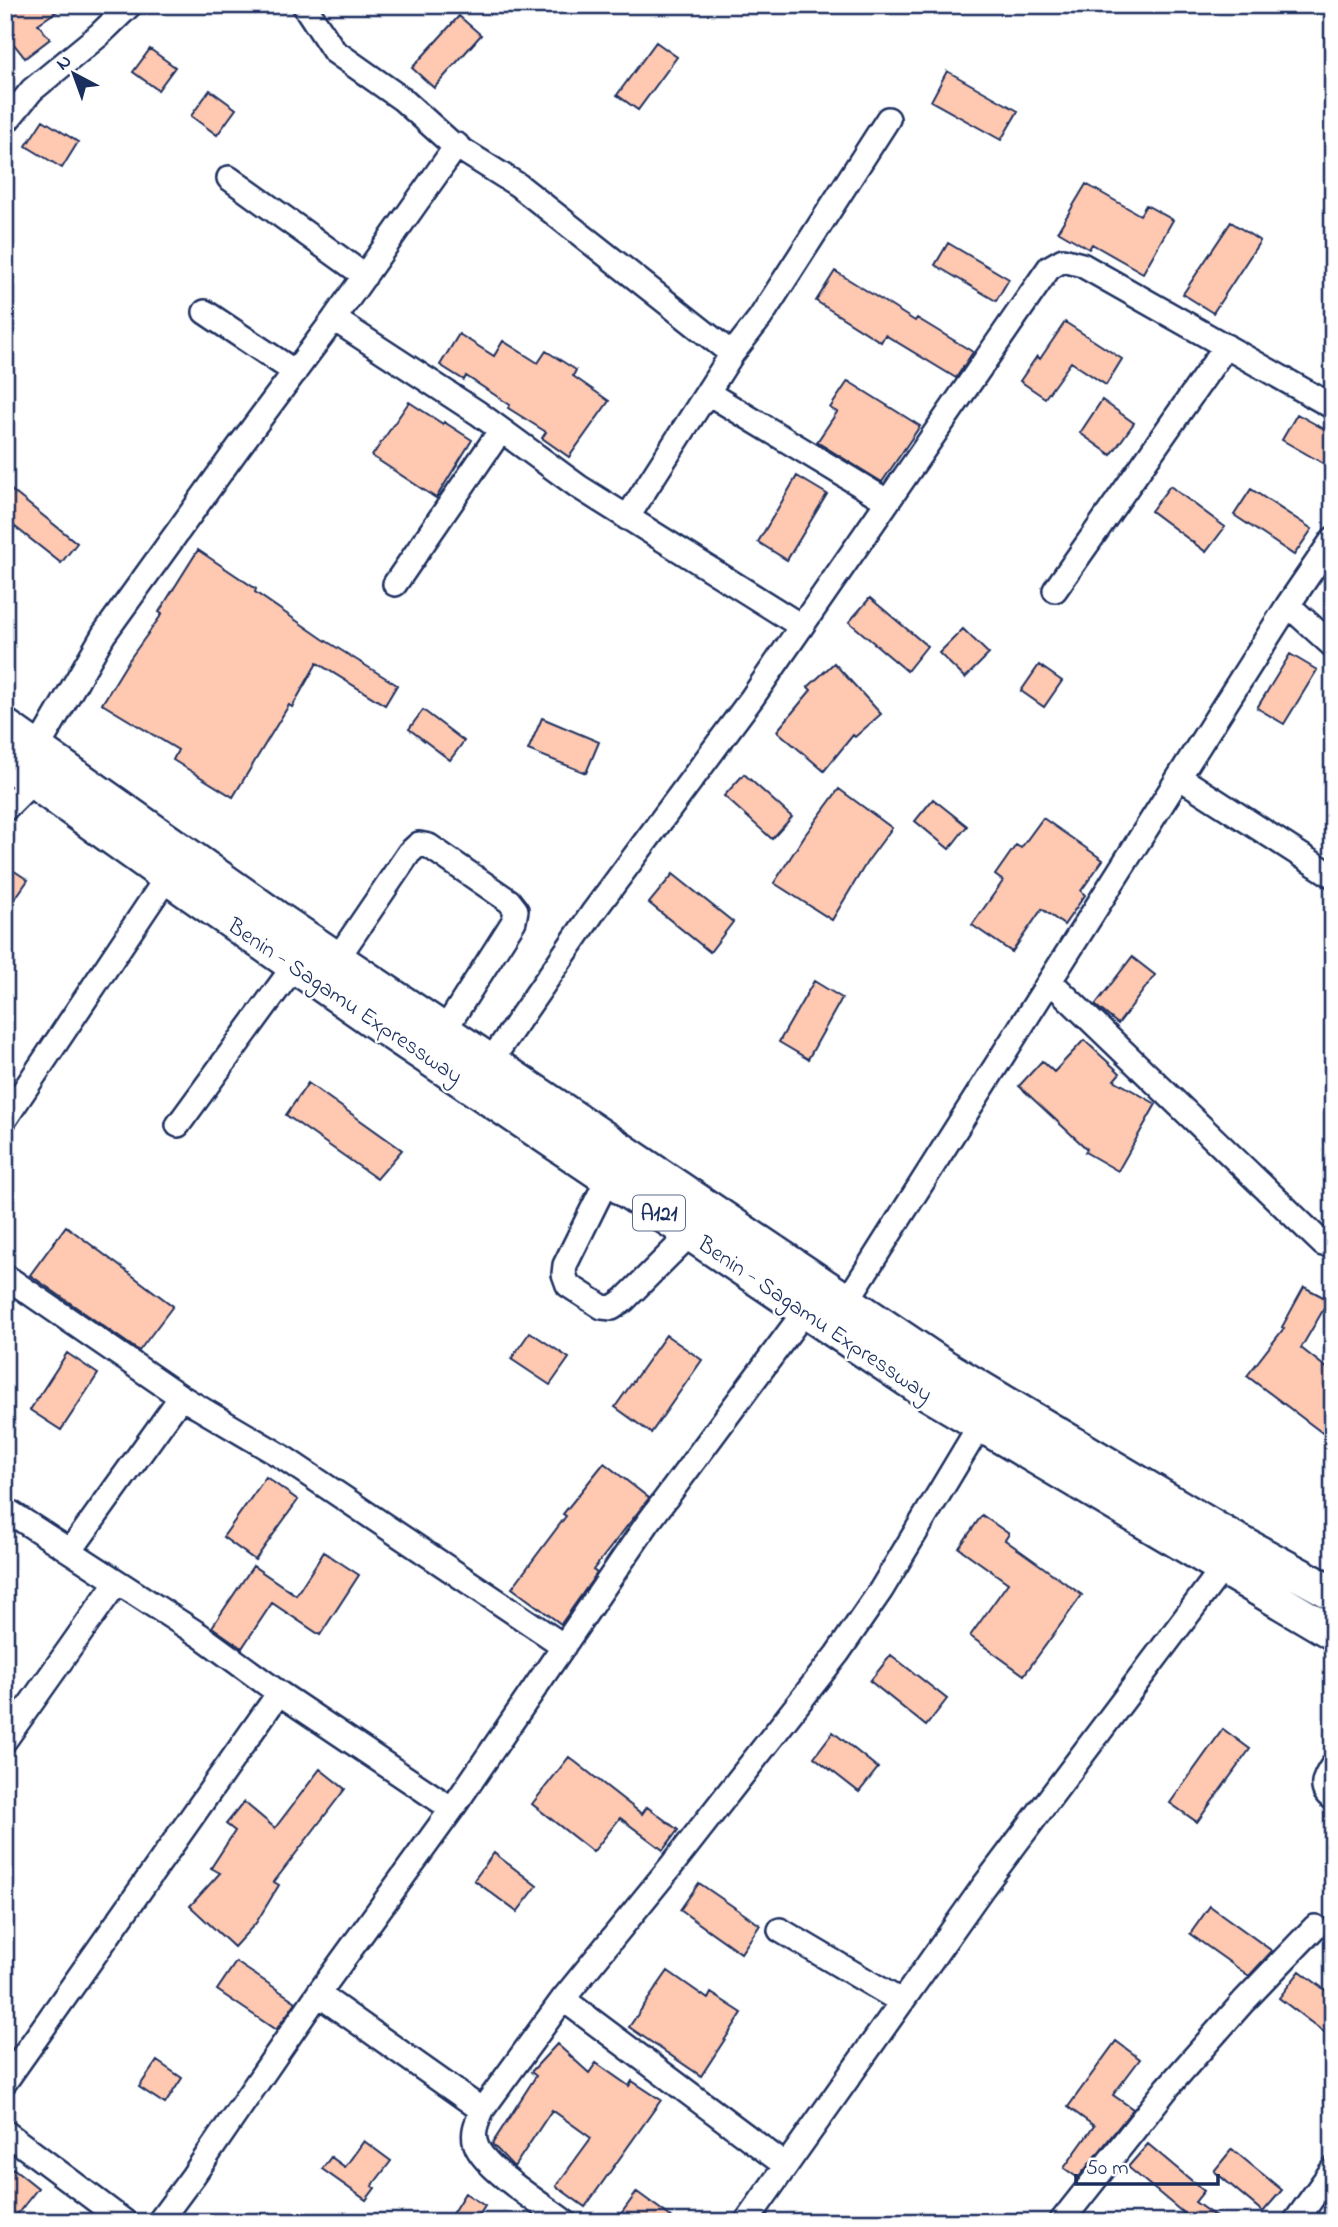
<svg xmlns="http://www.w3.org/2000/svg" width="1338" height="2227" viewBox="0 0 1338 2227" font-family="'Indie Flower',sans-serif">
  <rect width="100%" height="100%" fill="#fff"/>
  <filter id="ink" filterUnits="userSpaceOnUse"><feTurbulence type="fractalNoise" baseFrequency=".0143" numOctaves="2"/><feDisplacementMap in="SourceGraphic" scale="14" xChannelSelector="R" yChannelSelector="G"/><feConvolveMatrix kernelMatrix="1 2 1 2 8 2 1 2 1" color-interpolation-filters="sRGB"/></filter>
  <g filter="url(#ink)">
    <path fill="#fec8b1" stroke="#1b2f5e" stroke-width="2" d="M15,5H66L38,24L50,39L25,58L5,33V13Z
      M459,16L481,35L434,88L412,68Z
      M656,42L677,57L638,110L617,95Z
      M150,49L175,67L158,90L133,72Z
      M947,71L1018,111L1001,140L931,101Z
      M210,90L236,109L217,135L191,116Z
      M43,120L78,142L62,168L26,146Z
      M1086,184L1140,215L1146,205L1173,220L1143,273L1092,244L1089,249L1058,231Z
      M1231,222L1260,241L1213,313L1183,294Z
      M948,243L1009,279L996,301L935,265Z
      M835,271L915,321L917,318L973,352L956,378L885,335L881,342L816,301Z
      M1065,322L1122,359L1106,385L1071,362L1045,398L1020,381L1037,356L1040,359Z
      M459,334L494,356L503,341L538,363L546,351L576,370L573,376L609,401L569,457L542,438L546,432L508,408L510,405L466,376L464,380L440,365Z
      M848,381L920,426L882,482L817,442L837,412L830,408Z
      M1102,400L1134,423L1111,455L1080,433Z
      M409,402L443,424L444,422L472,440L436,498L372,456Z
      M1297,414L1333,434V469L1282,440Z
      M797,476L827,494L787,560L758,542Z
      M5,485L77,543L61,563L5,519Z
      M1170,486L1225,527L1206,552L1151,511Z
      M1251,489L1312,529L1294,555L1234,515Z
      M198,550L256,589L255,592L323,639L397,685L385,705L317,663L292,707L289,705L233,797L173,760L178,750L102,704L129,660L162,614L159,612Z
      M870,598L927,646L907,671L849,622Z
      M963,629L989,654L965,678L939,653Z
      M1290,654L1317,670L1284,724L1257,708Z
      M834,663L881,714L855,737L853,735L824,771L777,731L811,690L808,687Z
      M1039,665L1062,681L1044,707L1021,691Z
      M423,710L464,741L450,760L409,729Z
      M542,718L599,742L586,773L528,750Z
      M744,774L792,817L772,839L724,796Z
      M839,789L892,828L867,862L832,920L774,883L805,835Z
      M933,799L967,826L949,849L915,821Z
      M1043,818L1103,860L1081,891L1085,895L1064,925L1042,909L1012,952L972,925L1003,881L995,875L1016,845L1021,848Z
      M5,865L28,880L5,913Z
      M673,874L733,922L710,952L649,903Z
      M1132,957L1155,975L1118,1024L1095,1005Z
      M814,981L842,998L808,1059L779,1042Z
      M1084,1040L1120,1073L1114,1080L1156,1104L1118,1171L1085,1152L1087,1149L1019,1086L1042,1061L1054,1072Z
      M308,1083L402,1150L377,1179L286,1115Z
      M66,1226L173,1306L139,1351L30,1275Z
      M1304,1287L1329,1300L1301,1348L1333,1373V1441L1247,1376L1284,1328L1282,1327Z
      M530,1332L569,1358L550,1385L511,1359Z
      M666,1335L702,1360L651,1433L615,1407Z
      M67,1353L98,1374L61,1430L30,1410Z
      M604,1463L649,1498L593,1570L597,1573L561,1624L512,1588L566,1516L563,1514Z
      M266,1477L298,1500L255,1560L223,1537Z
      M982,1515L1009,1534L1005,1540L1082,1595L1024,1675L970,1636L1008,1583L959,1548Z
      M324,1552L359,1575L320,1635L272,1603L242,1648L212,1627L253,1566L296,1595Z
      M891,1655L947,1699L926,1726L870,1681Z
      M1223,1729L1250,1749L1197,1822L1170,1803Z
      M833,1732L878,1768L859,1792L814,1757Z
      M569,1757L642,1814L647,1807L678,1830L663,1850L620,1818L593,1852L532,1804Z
      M320,1769L345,1789L274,1882L279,1885L256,1923L234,1947L190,1906L220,1873L211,1868L235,1831L226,1824L244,1802L275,1828Z
      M494,1853L537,1886L517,1912L474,1880Z
      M699,1883L760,1925L741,1953L680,1910Z
      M1210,1906L1272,1951L1249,1976L1190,1934Z
      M236,1962L296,2002L276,2030L217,1990Z
      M668,1971L708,1999L711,1993L742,2013L701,2076L629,2027Z
      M1300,1971L1333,1996V2039L1279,1998Z
      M1116,2041L1140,2059L1113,2095L1133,2109L1078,2178L1064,2168L1094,2126L1068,2107Z
      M557,2044L589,2073L596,2063L629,2086L632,2081L661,2100L585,2207L556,2186L591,2138L552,2110L514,2167L492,2144L536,2076L531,2072Z
      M157,2061L182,2078L165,2104L139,2087Z
      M364,2141L391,2161L372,2186L375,2188L366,2200L322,2169L331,2157L345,2167Z
      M1148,2144L1204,2191L1195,2202L1223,2222H1194L1128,2167Z
      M1232,2149L1282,2190L1263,2212L1214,2171Z
      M13,2168L38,2188L11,2222H5V2177Z
      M637,2192L678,2222H615Z
      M465,2193L485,2206L475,2222H447Z"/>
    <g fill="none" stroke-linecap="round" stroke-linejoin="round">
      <g stroke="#1b2f5e" stroke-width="28">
        <path id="minor" d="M304,5L334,51L402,99L451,143L518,185L732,354
          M5,123L32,90L99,35L130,5
          M229,178L365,276
          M205,312L295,372
          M334,319L478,413L579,487L801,626
          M708,393L887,501
          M627,518L732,354L760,318L888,119
          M395,584L501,430
          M1055,590L1226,346
          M1288,605L1333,646
          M37,749L104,634L238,448L334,319L457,145
          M1179,777L1333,876
          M5,809L33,781
          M337,959L409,853L419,844L429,846L509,901L516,910L514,921L444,1031
          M1050,981L1323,1244
          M490,1062L594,911L752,698L1049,268L1063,260L1082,265L1333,407
          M5,1119L167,877
          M178,1125L295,965
          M608,1178L565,1265L564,1274L568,1285L602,1307L612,1308L624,1300L690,1234
          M5,1276L181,1397L281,1456L564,1646
          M847,1301L1288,605L1333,539
          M5,1509L201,1636L279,1693L452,1809
          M71,1550L181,1397
          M5,1740L116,1583
          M1333,1765C1324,1778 1318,1789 1333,1799
          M780,1930L902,2002
          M318,1994L482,2110
          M563,1999L785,2165
          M5,2082L279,1693
          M5,2132L125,2222
          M159,2222L193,2176L318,1994L452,1809L647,1524L805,1311
          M565,2222C543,2205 487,2170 477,2147C471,2134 477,2122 482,2110L563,1999L672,1865L837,1654L881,1590L980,1425
          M746,2222L983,1887L1222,1569
          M1061,2222L1168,2087L1243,2002L1315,1927
          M1295,2222L1333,2169"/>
      </g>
      <g stroke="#1b2f5e" stroke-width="38">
        <path id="highway" d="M5,726L281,921L945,1367L1223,1533L1333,1593
          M5,761L167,877L375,1022L929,1394L1333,1633"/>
      </g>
      <use href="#minor" stroke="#fff" stroke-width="23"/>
      <use href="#highway" stroke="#fff" stroke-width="33"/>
    </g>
  </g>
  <g text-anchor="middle" stroke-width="5" stroke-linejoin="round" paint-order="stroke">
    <rect fill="#fff" stroke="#5f6d8e" stroke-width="2" x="633" y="1195.5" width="52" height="35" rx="5"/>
    <g font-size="21" font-weight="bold" fill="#1b2f5e">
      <text x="659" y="1220">A121</text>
    </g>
    <g font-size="23" fill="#1b2f5e" stroke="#fff">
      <text transform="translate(346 1000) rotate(34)" y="8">Benin - Sagamu Expressway</text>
      <text transform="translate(816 1318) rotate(34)" y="8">Benin - Sagamu Expressway</text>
    </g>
  </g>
  <rect width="1338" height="2227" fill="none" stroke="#fff" stroke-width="28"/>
  <rect x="14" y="14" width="1310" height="2199" fill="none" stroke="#1b2f5e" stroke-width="2.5" filter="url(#ink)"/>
  <g transform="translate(74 74) rotate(319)" stroke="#ffffff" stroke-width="5" paint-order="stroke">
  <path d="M0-5L12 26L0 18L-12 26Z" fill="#1b2f5e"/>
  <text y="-10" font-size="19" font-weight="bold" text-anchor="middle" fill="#1b2f5e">N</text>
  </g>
  <path d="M1076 2174v10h142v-10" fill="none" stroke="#1b2f5e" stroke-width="3.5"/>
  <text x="1086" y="2174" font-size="21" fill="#1b2f5e" stroke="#ffffff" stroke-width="5" paint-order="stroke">50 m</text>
</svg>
